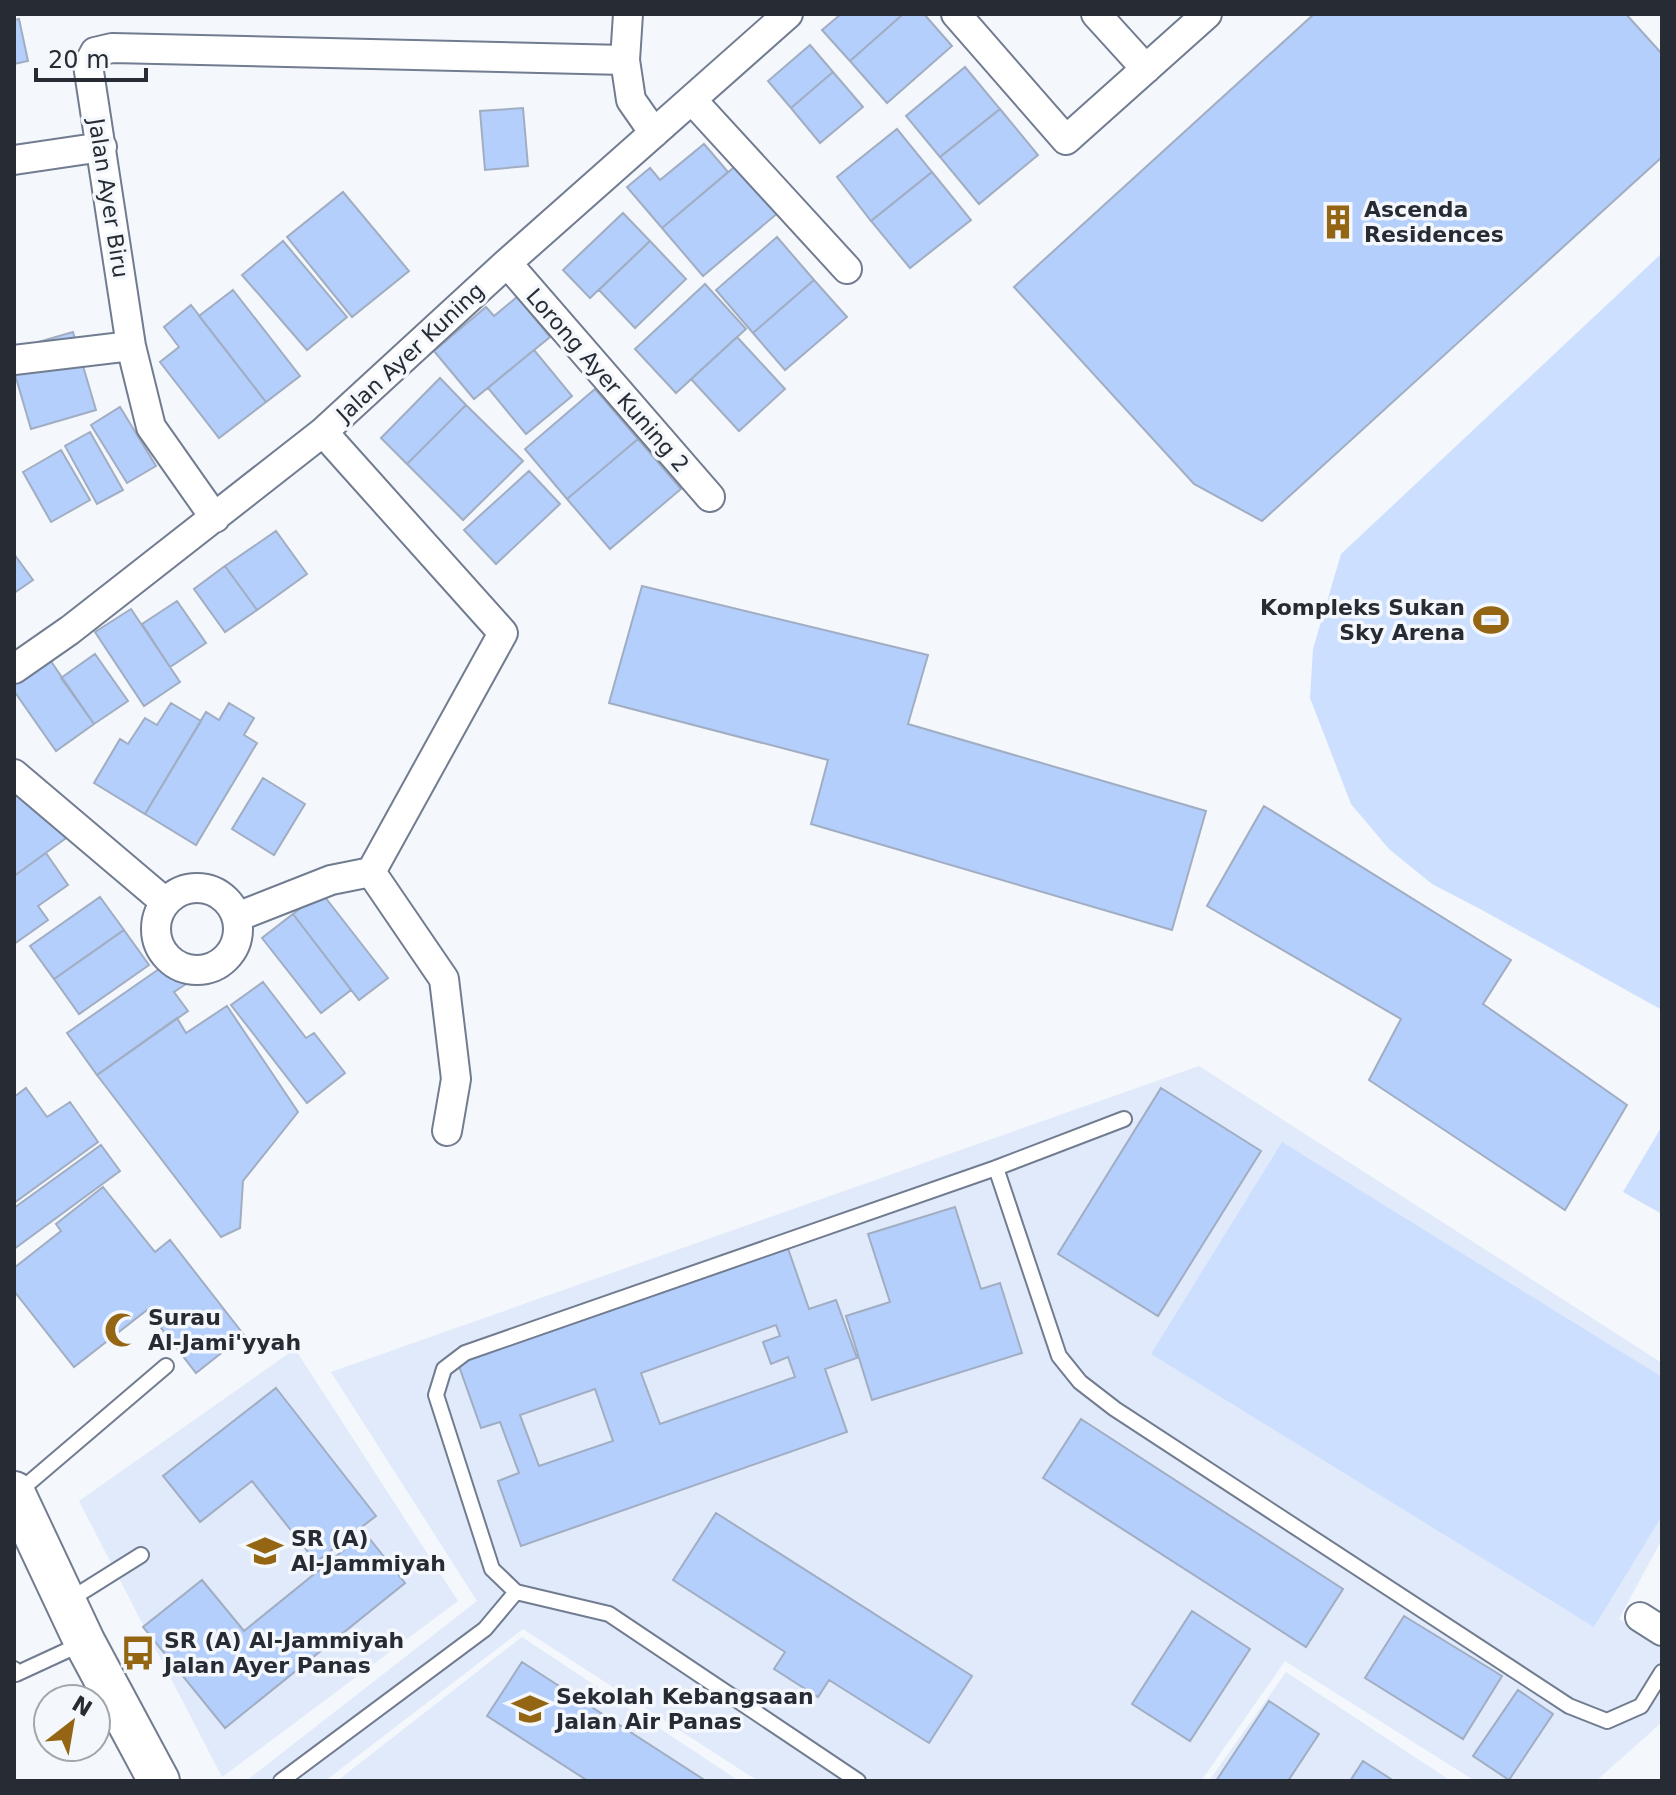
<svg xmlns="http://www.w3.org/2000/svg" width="1676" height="1795" viewBox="0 0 1676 1795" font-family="'DejaVu Sans',sans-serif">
  <rect width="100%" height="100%" fill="#f4f7fb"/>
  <path fill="#e0eafb" d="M1199,1066L1662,1363V1539L1619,1619L1662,1648V1722L1596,1781H1475L1285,1661L1201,1781H758L523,1629L325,1781H246L477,1601L331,1372Z
    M295,1349L458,1601L222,1777L79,1501Z
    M522,1637L739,1781H337Z
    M1286,1672L1451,1781H1209Z"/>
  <path fill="#cddffe" d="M1662,253V1010L1482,910L1432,884L1389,849L1351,804L1310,698L1313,649L1341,554Z
    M1662,1126V1214L1623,1192Z
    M1282,1142L1662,1377V1516L1594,1627L1151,1354Z"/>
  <path fill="#b4cffc" stroke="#a1adc2" stroke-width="2" fill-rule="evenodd" d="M841,14H902V15L850,61L822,30Z
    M924,14L952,46L887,103L850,61L903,14Z
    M1314,14H1626L1662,54V157L1262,521L1194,484L1014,287Z
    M19,19L28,61L14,64V20Z
    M810,45L833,72L791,108L768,81Z
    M965,67L1000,109L940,157L906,116Z
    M833,72L863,107L820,143L791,108Z
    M523,108L528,166L485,170L480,111Z
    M1000,109L1038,155L979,204L940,157Z
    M897,129L932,172L871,221L837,177Z
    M704,144L728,172L662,228L627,187L650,168L660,180Z
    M738,164L779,212L703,276L662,228Z
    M932,172L971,220L910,268L871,221Z
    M343,192L409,271L352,317L287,237Z
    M623,213L650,241L590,298L563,270Z
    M777,237L814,280L753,333L716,290Z
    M283,241L347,317L307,350L242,275Z
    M650,241L686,279L635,328L599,290Z
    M814,280L847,317L785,370L753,333Z
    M705,284L746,329L676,393L635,349Z
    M233,290L300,376L266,402L199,316Z
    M517,297L550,337L474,399L434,351L486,307L494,316Z
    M191,305L266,402L219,438L160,362L179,347L164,327Z
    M73,332L96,410L31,429L14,371V349Z
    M737,337L785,389L739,431L691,379Z
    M534,350L572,396L526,434L488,388Z
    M440,378L466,405L407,464L381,438Z
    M595,389L638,439L567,499L525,449Z
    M466,405L523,461L463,520L407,464Z
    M120,407L156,466L127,483L91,425Z
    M90,432L123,490L97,504L65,446Z
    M638,439L681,489L610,549L567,499Z
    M61,450L90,500L51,522L23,472Z
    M529,471L560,504L496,564L464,530Z
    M276,531L307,574L257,610L225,566Z
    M14,554L33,580L14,593Z
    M225,566L257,610L225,632L194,589Z
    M642,586L928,655L908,724L1206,811L1172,930L811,824L828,760L609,703Z
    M177,601L206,643L170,667L142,624Z
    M131,609L180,682L144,706L95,632Z
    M46,654L94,724L56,751L14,691V675Z
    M95,654L128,701L94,724L61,678Z
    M171,703L201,721L145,814L94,783L120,739L128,744L145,718L157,725Z
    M229,703L254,718L244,735L257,743L196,845L145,814L206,712L219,720Z
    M263,778L305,804L274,855L232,829Z
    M14,782L69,836L14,876Z
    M1264,806L1511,960L1483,1004L1627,1105L1565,1210L1369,1080L1401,1019L1207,906Z
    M46,853L68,885L38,906L48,920L14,944V876Z
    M321,892L388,978L359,1000L293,914Z
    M100,897L124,930L54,979L30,946Z
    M293,914L351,990L321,1013L262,938Z
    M124,930L149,965L79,1014L54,979Z
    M169,962L186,984L174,992L188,1011L97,1075L67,1033Z
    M263,982L306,1038L314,1033L345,1073L307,1103L231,1005Z
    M227,1006L298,1112L243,1181L240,1228L221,1237L97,1075L177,1018L186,1033Z
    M26,1088L47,1117L70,1102L98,1142L14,1203V1097Z
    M1161,1088L1261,1151L1158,1316L1058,1254Z
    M101,1145L120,1171L14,1249V1208Z
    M103,1187L155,1252L170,1240L244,1335L196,1373L147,1310L74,1367L14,1291V1268L61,1231L56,1224Z
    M955,1207L981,1289L1000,1283L1022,1353L872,1400L846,1316L890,1302L868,1234Z
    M784,1237L809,1309L836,1300L857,1358L825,1369L847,1432L521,1546L498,1481L519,1473L500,1422L481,1428L454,1352ZM776,1325L780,1336L763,1342L771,1364L788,1357L795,1377L660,1424L641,1373ZM595,1389L613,1441L539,1466L520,1415Z
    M276,1388L376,1516L316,1562L252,1481L200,1522L163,1476Z
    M1081,1419L1343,1589L1306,1647L1043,1478Z
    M716,1513L972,1676L929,1743L829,1680L818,1697L774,1669L785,1652L673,1580Z
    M365,1533L405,1583L225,1728L143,1627L202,1580L244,1631Z
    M1192,1611L1250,1649L1190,1741L1132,1704Z
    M1404,1616L1502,1676L1463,1739L1365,1678Z
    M522,1662L706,1781H588L487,1716Z
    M1518,1690L1553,1714L1509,1780L1473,1756Z
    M1269,1701L1319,1734L1288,1781H1216Z
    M1363,1761L1394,1781H1350Z"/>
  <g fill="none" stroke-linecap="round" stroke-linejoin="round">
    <g stroke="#717c90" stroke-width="18">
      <path id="lane" d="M996,1168L1059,1356L1080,1382L1115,1409L1569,1706L1607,1721L1641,1706L1662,1672
        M16,1494L166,1366
        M66,1602L141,1555
        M14,1669L16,1674L81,1644
        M281,1781L485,1629L516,1592
        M858,1781L609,1614L516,1592L492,1569L436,1395L444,1369L465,1353L996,1168L1124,1119"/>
    </g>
    <g stroke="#717c90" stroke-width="32">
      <path id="street" d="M628,14L625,60L631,100L654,133
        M956,14L1066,140L1207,14
        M1096,14L1146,69
        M692,100L847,269
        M14,160L102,147
        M507,263L710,497
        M14,360L131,346
        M323,432L503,633L371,872
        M215,518L151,427L131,346L88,65L95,52L112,48L625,60
        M14,669L70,630L323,432L507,263L788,14
        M14,774L165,902
        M156 929a41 41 0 1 1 82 0a41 41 0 1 1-82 0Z
        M237,917L331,880L371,872L444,979L456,1079L447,1131
        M1640,1617L1662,1631"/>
    </g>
    <g stroke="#717c90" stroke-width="44">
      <path id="secondary" d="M14,1492L85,1643L159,1781"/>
    </g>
    <use href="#lane" stroke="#fff" stroke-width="14"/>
    <use href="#street" stroke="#fff" stroke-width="28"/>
    <use href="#secondary" stroke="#fff" stroke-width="40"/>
  </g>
  <defs>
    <g id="building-bare" transform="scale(2.76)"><path d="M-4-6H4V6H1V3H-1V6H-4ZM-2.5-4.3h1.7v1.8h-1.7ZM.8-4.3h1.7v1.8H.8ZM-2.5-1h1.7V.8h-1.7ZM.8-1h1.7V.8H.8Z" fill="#946614" stroke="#f4f7fb" stroke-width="2.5" paint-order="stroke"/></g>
    <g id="stadium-bare" transform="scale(2.76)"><path d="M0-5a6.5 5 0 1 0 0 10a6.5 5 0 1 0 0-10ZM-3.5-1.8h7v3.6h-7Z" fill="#946614" stroke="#f4f7fb" stroke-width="2.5" paint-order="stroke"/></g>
    <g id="mosque-bare" transform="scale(2.76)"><path d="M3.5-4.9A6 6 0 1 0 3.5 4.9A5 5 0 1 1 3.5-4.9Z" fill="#946614" stroke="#f4f7fb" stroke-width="2.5" paint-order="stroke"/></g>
    <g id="school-bare" transform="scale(2.76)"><path d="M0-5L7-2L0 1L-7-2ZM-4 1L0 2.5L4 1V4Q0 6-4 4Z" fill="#946614" stroke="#f4f7fb" stroke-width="2.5" paint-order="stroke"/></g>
    <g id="bus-bare" transform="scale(2.76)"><path d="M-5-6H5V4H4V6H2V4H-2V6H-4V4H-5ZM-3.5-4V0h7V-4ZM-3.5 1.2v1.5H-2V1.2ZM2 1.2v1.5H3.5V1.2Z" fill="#946614" stroke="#f4f7fb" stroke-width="2.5" paint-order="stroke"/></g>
  </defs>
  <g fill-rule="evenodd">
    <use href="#building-bare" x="1338" y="222"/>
    <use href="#stadium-bare" x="1491" y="620"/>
    <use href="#mosque-bare" x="122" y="1330"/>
    <use href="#school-bare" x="265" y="1551"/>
    <use href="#bus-bare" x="138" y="1653"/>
    <use href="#school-bare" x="530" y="1709"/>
  </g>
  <g text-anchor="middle" stroke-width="7" stroke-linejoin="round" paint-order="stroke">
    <g font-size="22" fill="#272c34" stroke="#f4f7fb">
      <text transform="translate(109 198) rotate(81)" y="8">Jalan Ayer Biru</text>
      <text transform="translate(410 352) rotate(-43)" y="8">Jalan Ayer Kuning</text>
      <text transform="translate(608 380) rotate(49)" y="8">Lorong Ayer Kuning 2</text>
    </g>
    <g font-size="22" font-weight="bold" fill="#272c34" stroke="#f4f7fb" text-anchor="start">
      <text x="1364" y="217">Ascenda<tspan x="1364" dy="25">Residences</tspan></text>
      <text x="1465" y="615" text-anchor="end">Kompleks Sukan<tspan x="1465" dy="25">Sky Arena</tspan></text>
      <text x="148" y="1325">Surau<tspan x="148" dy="25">Al-Jami'yyah</tspan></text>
      <text x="291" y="1546">SR (A)<tspan x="291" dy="25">Al-Jammiyah</tspan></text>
      <text x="164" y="1648">SR (A) Al-Jammiyah<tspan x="164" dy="25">Jalan Ayer Panas</tspan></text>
      <text x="556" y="1704">Sekolah Kebangsaan<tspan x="556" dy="25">Jalan Air Panas</tspan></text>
    </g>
  </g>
  <rect width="1676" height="1795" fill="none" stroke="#272c34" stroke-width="32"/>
  <g transform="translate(72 1723) rotate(31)"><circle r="38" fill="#f4f7fb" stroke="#a2a6ab" stroke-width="2"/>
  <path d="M0-6L14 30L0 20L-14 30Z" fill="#946614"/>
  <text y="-12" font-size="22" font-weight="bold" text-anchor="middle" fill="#272c34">N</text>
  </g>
  <path d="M36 68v12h110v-12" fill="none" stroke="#272c34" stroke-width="4"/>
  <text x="48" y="68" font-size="24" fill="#272c34" stroke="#f4f7fb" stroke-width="6" paint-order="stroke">20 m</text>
</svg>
